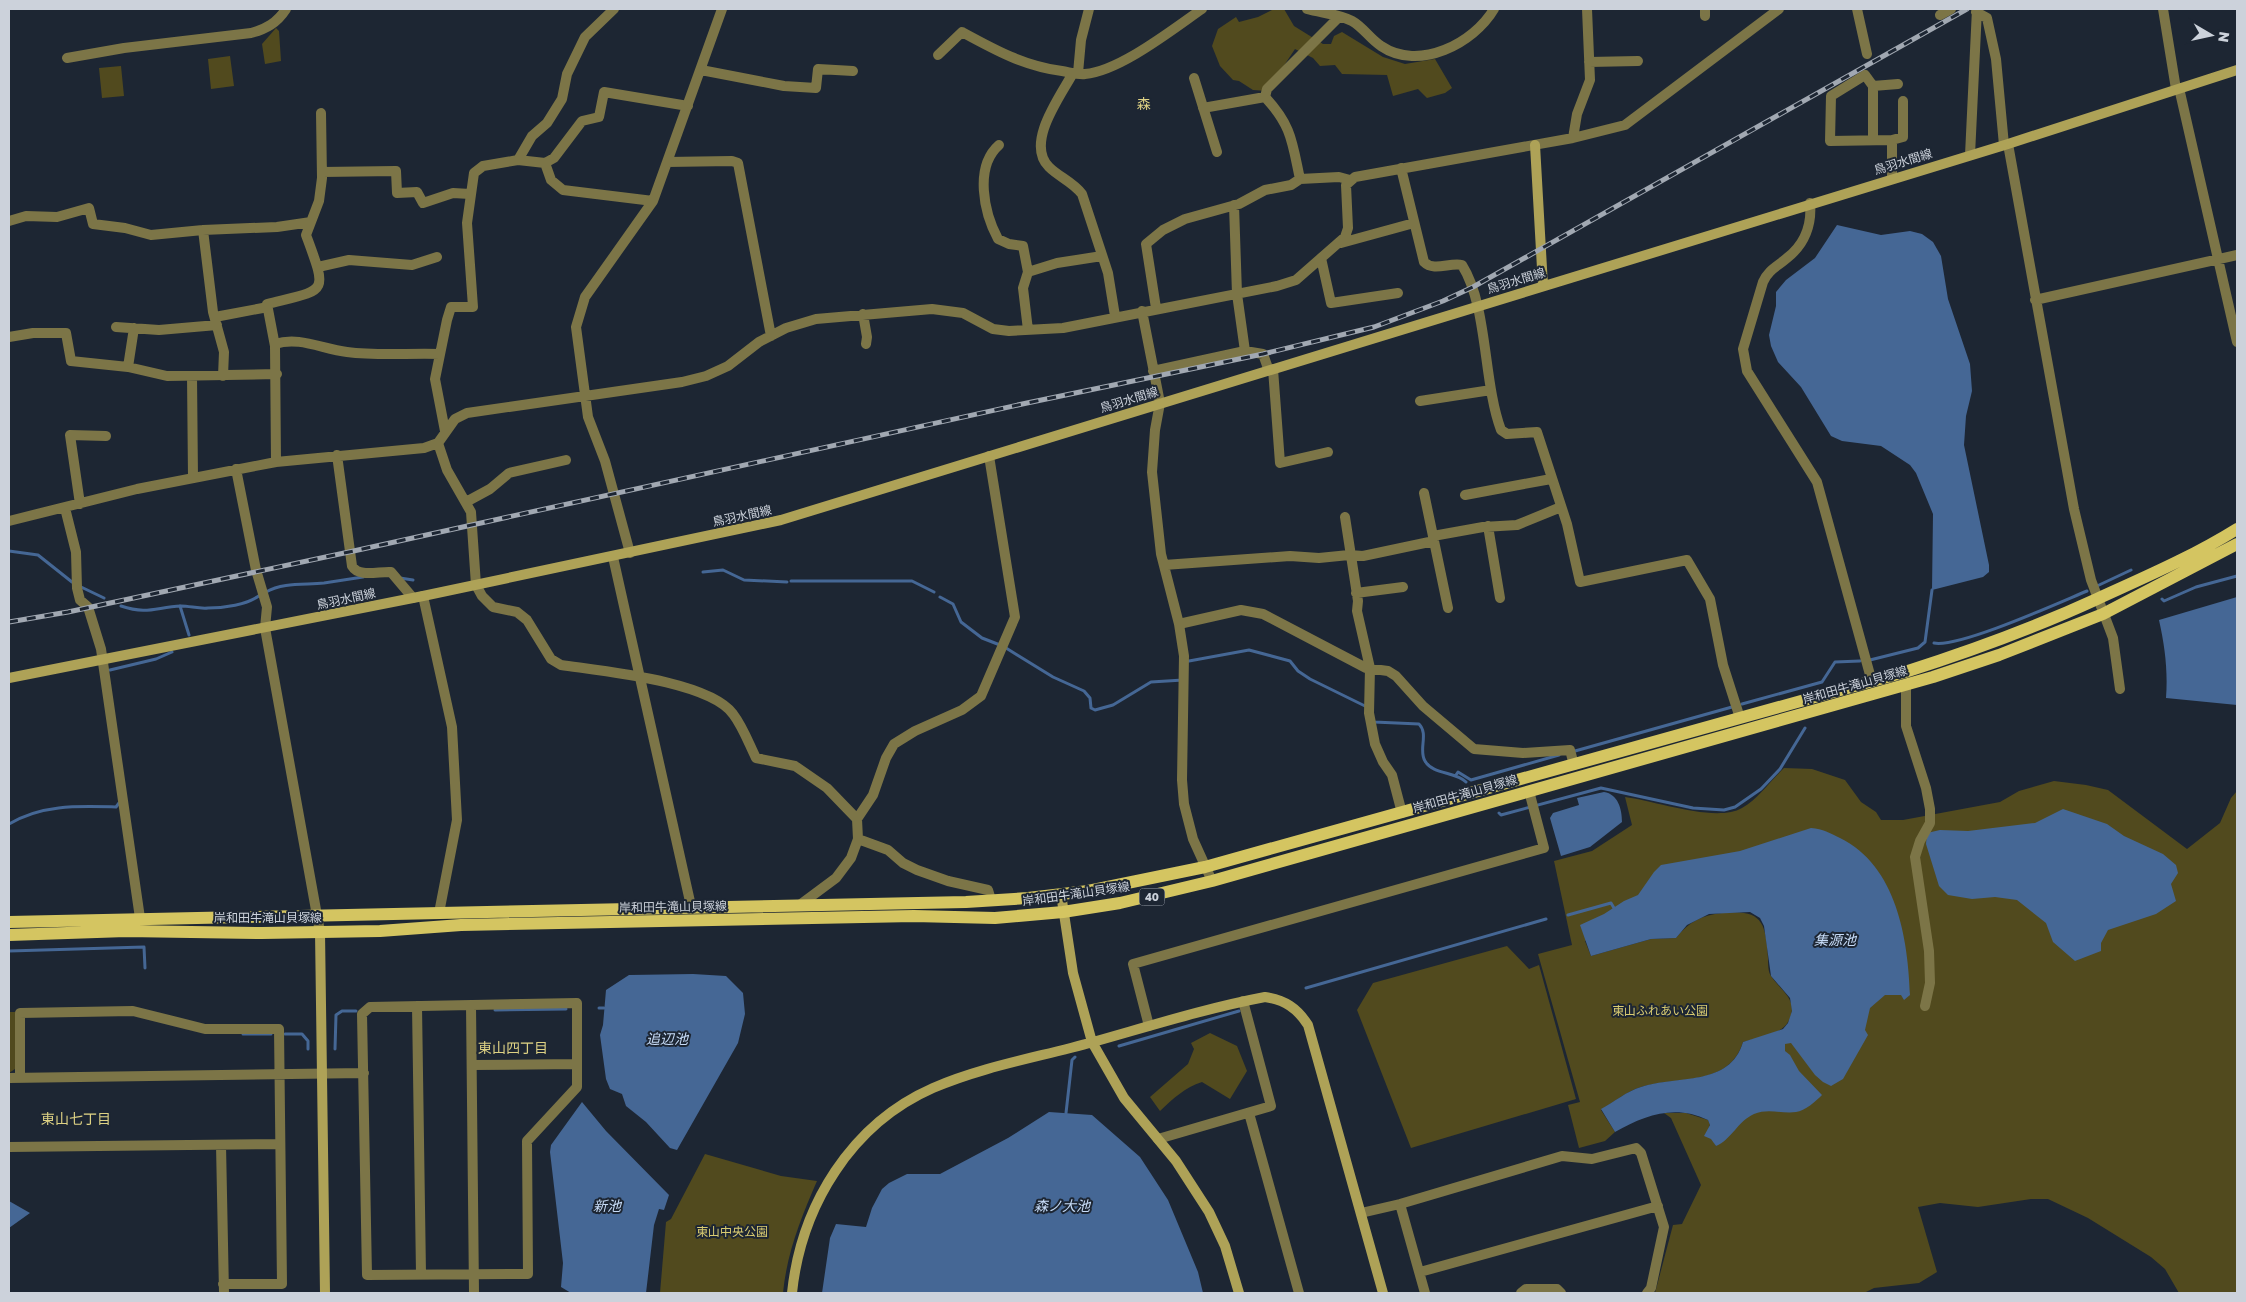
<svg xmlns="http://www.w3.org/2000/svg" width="2246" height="1302" viewBox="0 0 2246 1302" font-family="'Golos Text','Noto Sans JP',sans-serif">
  <rect width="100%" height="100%" fill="#1d2633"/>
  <path fill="#514a1e" d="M1274,9H1284L1294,26L1323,44H1331L1334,36L1342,32L1383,57L1405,64L1435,59L1452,88L1445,93L1427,98L1418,89L1393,96L1387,75L1342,74L1335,65L1320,66L1313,58L1295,49L1267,91L1253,90L1239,81L1233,80L1220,66L1212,46L1218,29L1236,17L1239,22L1258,17Z
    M276,28L279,31L281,61L265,64L262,44Z
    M230,56L234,86L211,89L208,59Z
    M121,66L124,96L102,98L99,68Z
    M1784,768L1812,769L1845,780L1861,802L1876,812L1881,820H1903L2000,802L2019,791L2054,781L2086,785L2108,790L2187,849L2220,823L2231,798L2237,791V1293H2179L2165,1269L2151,1257L2088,1218L2048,1199H2031L1978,1207L1940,1203L1918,1207L1937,1272L1919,1283L1874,1288L1864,1293H1655L1673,1225L1682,1224L1701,1185L1671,1118L1664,1113H1686L1708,1120L1710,1124L1708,1130L1716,1146L1802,1013L1788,906L1704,882L1585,941L1591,956L1651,939L1676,938C1688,922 1703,915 1722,913C1761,909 1766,921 1768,958C1768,963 1768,972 1771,976C1782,992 1800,1001 1788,1022C1781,1035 1756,1038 1743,1042C1729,1087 1678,1076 1641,1087C1627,1091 1614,1102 1601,1110L1615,1132L1605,1141L1579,1148L1568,1105L1580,1102L1538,954L1572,945L1554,861L1592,851L1632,825L1625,797C1656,801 1716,823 1742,808C1759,798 1770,781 1784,768Z
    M1507,946L1529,969L1539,965L1576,1099L1411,1148L1357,1010L1373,983Z
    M9,1012H15V1069L9,1073Z
    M1210,1033L1237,1046L1247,1071L1230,1099L1202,1082C1185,1087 1173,1099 1160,1111L1150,1097L1188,1064L1194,1049L1191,1043Z
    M705,1154L781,1176L817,1181C801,1218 787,1252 783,1293H660L666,1222L671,1219Z"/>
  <path fill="#456795" d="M1837,225L1881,235L1910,231L1922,234L1933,242L1941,256L1948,299L1970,364L1972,391L1966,416L1964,445L1989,565V572L1983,577L1932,590L1933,514L1916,473L1910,465L1881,446L1842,441L1831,436L1801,387L1778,362L1771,346L1769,335L1776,306V292L1786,280L1815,258Z
    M2237,597V705L2166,698C2168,671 2165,647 2159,620Z
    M1604,792C1618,794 1622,809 1622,822L1590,847L1561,856L1550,818L1553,813L1579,805L1577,798Z
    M2063,809L2107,824L2124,836L2163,854L2176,865L2178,873L2171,884L2176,901L2156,914L2108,930L2101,943V951L2075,961L2053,942L2046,923L2017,900L1995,897L1972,899L1948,895L1939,886L1926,844L1927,833L1940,830L1968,831L2035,823Z
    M1811,828C1823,829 1830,833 1840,838C1897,866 1908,939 1910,995L1904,1000L1901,995H1885L1870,1008L1865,1030L1868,1035L1843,1079L1831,1086L1823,1082L1815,1075L1791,1043L1785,1044V1051L1790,1055L1799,1071L1822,1095C1816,1101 1805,1111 1796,1112C1782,1114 1768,1108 1754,1114C1738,1121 1731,1140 1716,1146L1711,1139L1704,1136L1710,1125L1708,1120C1675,1104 1645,1115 1615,1132L1601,1109C1614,1102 1627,1091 1641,1087C1677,1075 1730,1087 1743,1042L1783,1029L1788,1023L1792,1011L1790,998L1771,976L1764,926L1760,918L1750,912L1709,914L1687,925L1676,938L1651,939L1591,956L1580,925L1604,914L1624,901L1638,895L1654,872L1661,865L1740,851Z
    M693,974L726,976L743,993L745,1014L738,1043L677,1150L670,1148L646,1122L626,1106L622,1094L610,1089L606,1079L600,1035L603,1025L606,990L629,975Z
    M582,1102L606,1131L669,1195L664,1210L659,1209L654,1225L646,1293H571L561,1287L563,1263L550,1152L551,1145Z
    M1049,1112L1092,1115L1140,1157L1168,1200L1198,1272L1203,1293H822L830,1238L836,1224L866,1227L872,1208L882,1189L889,1183L907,1174H940L1008,1138Z
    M9,1201L30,1213L9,1228Z"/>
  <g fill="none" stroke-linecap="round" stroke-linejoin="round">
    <path stroke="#456795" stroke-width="3" d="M9,551L38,555L72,582
      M703,572L723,570L744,580L787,582
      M400,578L413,580
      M791,581H912L934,592
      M79,586L104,598
      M2097,586L2131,570
      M266,592C283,582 305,585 324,583C337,581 350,579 363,577
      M940,597L953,604L961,622L982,638L1000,645
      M2162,599L2164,601L2196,587L2237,576
      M121,606C148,615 156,607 181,606C190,606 199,609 208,608C224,608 247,605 260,595
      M180,606L189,635
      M1934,643C1959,648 2058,603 2087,591
      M1006,648L1053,677L1084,691L1090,698L1091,708L1095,710L1113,705L1151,682L1183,680
      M1870,660L1918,648L1925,642L1932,590
      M1189,661L1249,650L1290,661L1298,671L1310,679L1367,707
      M110,670L156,659L172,652
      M1742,704L1822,682L1835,662L1860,661
      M1373,720L1374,722L1419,724C1429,734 1418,750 1425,761C1433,775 1455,771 1466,782
      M1575,751L1732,707
      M1456,775L1458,772L1471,780L1559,755
      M1499,813L1501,815L1601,788L1693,808L1724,810L1735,807L1761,789L1780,769L1805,728
      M9,824C42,804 79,806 116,807L119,803
      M1568,915L1611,903L1614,908
      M9,951L144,947L145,968
      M1306,988L1546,919
      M599,1008H604
      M495,1010L566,1009
      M243,1034H271
      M285,1034H302L308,1041V1049
      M1119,1046L1239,1011
      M335,1049L336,1015L342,1011H356
      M1066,1113L1072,1060L1075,1057"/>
    <path stroke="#7c7547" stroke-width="10" d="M1307,9C1321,13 1339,14 1352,21C1363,27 1370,39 1381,46C1419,72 1474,43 1494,9
      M1857,9L1867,54
      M2163,9L2176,89
      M1976,12L1987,18L1996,59L2004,145
      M1940,15L1951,9
      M1705,16V9
      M938,55L962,32C995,50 1024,66 1062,71C1069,72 1078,75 1085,74C1120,71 1173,29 1202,9
      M67,58L124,48L251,33C266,29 277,23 286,9
      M1589,62L1638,61
      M701,70L784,86L816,88L818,69L853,71
      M1073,73C1060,97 1025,143 1049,167C1059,177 1073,182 1082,194L1108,273L1115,316
      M1078,73L1081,40L1089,9
      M1194,78L1217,152
      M1873,86L1898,84
      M2179,88L2237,342
      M1265,97L1267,89L1339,17
      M1203,108L1265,97C1292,126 1292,142 1300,179
      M1573,138L1577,114L1590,80L1587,9
      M1873,140V86L1865,75L1831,96L1830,141L1892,140L1903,137V101
      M1892,140V179
      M2008,144L2074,509L2091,580L2113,638L2120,689
      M999,145C974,167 984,213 998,239L1009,244L1023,246L1028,272
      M1970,155L1977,9
      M518,160L532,136L547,123L562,99L567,74L585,37L614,9
      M667,162L732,161L738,163L771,336
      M545,163L551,180L563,190L653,201
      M1401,168L1424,262C1434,272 1450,262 1462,265C1488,306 1483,382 1501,430L1507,434L1537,432L1567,524L1580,582L1687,560L1710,599L1723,665L1740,718
      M322,172L396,171L397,193L417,192L423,203L453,193L470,194
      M1810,203C1812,224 1805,244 1787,258C1778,266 1768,270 1763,282L1743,349L1747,371L1817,482L1872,682
      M1234,205L1237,294L1245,351
      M9,221L26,216L57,217L89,208L93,224L125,228L151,235L203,230L277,227L311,222
      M203,230L213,312L224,352L223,376
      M1341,243L1414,223
      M1321,258L1331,303L1398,293
      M318,267L349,260L412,265L437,257
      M2035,300L2237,255
      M1156,308L1146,244L1163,230L1185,219L1239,204L1265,190L1291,185L1300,179L1339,177L1350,180
      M1142,311L1160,403L1155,430L1152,472L1161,554L1179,624L1184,656L1182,780L1184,804L1193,839L1212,881
      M863,314L867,337L866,344
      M215,317L268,307
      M116,327L159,330L217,325
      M1028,330L1023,288L1028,272L1057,263L1102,256
      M9,337L33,333H66L71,361L128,367L167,376L277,374
      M275,344C299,336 322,349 347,352C377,356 408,353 440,354
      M128,367L134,328
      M1273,369L1280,463L1328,452
      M1153,371L1245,351L1263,354L1269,371
      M192,376L193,478
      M1420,401L1491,390
      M445,431L435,379L447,320L451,307H473L467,223L474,173L483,166L518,160L545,163L554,158L582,121L599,117L604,92L688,106
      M438,443L447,470L471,512L476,585L482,596L493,607L517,612L527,620L551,659L561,665C601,671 709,681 733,714C743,727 749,744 756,758L795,766L827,788L857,819
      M337,455L352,566C359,578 379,571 391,572L413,598
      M276,462L275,346L267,304C328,289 328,295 306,235L319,201L322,178L321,113
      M236,469L256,570L267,607L265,628L320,932
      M1424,493L1448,608
      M1465,495L1551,479
      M466,502L490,489L509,473L566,460
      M80,504L70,435L106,436
      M65,508L76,552L77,588L80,600L88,607L101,649L140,918
      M1345,517L1358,601L1357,611L1370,668L1369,713L1375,744L1383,762L1392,775L1402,813
      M9,521L137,489L276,462L424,448L438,443L455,419L467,413L682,382L706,376L728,366L759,342L786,328L816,319L932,309L963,313L993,329L1009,331L1063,328L1277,286L1296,280L1345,237L1348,228L1346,185L1355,177L1573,138L1625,125L1779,9
      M1488,526L1500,598
      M1433,536L1483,527L1517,525L1561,507
      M630,553L605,461L588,417L576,327L585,297L653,201L722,9
      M613,557L691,906
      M1164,565L1290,556L1319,558L1349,555L1363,556L1434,541
      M1356,593L1403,587
      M423,596L452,727L457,820L439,913
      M1179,624L1241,610L1263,614L1366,668L1388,671L1396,676L1423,706L1474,749L1523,753L1570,750L1574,765
      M1906,685V726L1926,788L1930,809V823L1920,841L1915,857L1929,951L1930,983L1925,1006
      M858,839L888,850L903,863L917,870L948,881L988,890L991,900
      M801,904L836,878L851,858L858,839L857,819L873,795L886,758L894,744L915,731L962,710L981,696L1015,617L989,456
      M577,1003V1087L527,1141L528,1274L367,1275L362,1014L370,1007Z
      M471,1005L474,1293
      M417,1006L421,1274
      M1149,1026L1133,964L1544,848L1529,791
      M472,1065L577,1064
      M9,1078L364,1073
      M20,1078V1013L133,1011L205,1029H279L282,1284H223
      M1249,1113L1299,1293
      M1158,1139L1271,1106L1243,1001
      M221,1145L224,1293
      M9,1147L280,1144
      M1400,1204L1425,1293
      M1361,1213L1400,1204L1562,1156L1592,1159L1636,1148L1641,1153L1664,1227L1651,1288L1647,1293
      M1420,1272L1658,1206
      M1521,1293L1526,1289H1557L1561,1293"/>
    <path stroke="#aea257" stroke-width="10" d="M1535,145L1543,286
      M9,678L423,596L781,520L2008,144L2237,70
      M1061,894L1073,973L1092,1042L1124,1098L1176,1161L1209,1212L1225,1246L1239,1293
      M320,932L325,1293
      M792,1293C801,1206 851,1124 933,1088C984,1066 1040,1057 1093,1042C1150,1026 1207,1008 1265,997C1285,1000 1297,1008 1308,1025L1383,1293"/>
    <path stroke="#d4c561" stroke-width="12" d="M9,922L966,902L1028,898L1088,891L1205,867L1905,672C1971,651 2034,628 2097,599C2145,577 2192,557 2237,529
      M9,935L126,931L262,933L380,931L461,925L914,916L995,918L1063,912L1120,903L1212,881L1933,677L1999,655L2103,614L2237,544"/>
    <g stroke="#a1a8b2" stroke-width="5">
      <path id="rail" d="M9,622L68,612L349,552L1027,403L1263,354L1374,327L1443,301L1473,287L1967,9"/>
    </g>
    <use href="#rail" stroke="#1d2633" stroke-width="3" stroke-dasharray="9" stroke-linecap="butt"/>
  </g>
  <g text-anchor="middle" stroke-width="4" stroke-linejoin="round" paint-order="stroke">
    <rect fill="#1d2633" stroke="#989ea9" stroke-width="1" x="1139.5" y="888.5" width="25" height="17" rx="4"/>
    <g font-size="11" font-weight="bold" fill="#ccd2db">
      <text x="1152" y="901">40</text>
    </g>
    <g font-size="12" fill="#ccd2db" stroke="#1d2633">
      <text transform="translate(1903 162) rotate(-17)" y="4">鳥羽水間線</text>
      <text transform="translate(1516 281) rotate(-17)" y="4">鳥羽水間線</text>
      <text transform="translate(1129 400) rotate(-17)" y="4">鳥羽水間線</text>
      <text transform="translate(742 516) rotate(-12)" y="4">鳥羽水間線</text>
      <text transform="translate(346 599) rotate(-12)" y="4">鳥羽水間線</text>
      <text transform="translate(1855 685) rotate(-16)" y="4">岸和田牛滝山貝塚線</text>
      <text transform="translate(1465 794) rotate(-16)" y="4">岸和田牛滝山貝塚線</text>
      <text transform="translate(1076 894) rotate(-8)" y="4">岸和田牛滝山貝塚線</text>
      <text transform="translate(673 907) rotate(-1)" y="4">岸和田牛滝山貝塚線</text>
      <text x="268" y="922">岸和田牛滝山貝塚線</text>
    </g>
    <g font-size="12" fill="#dacc71" stroke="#1d2633">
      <text x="1660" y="1015">東山ふれあい公園</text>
      <text x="732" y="1236">東山中央公園</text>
    </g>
    <g font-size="14" fill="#ded284" stroke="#1d2633">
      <text x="1144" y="109">森</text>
      <text x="513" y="1053">東山四丁目</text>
      <text x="76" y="1124">東山七丁目</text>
    </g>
    <g font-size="14" font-style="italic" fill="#c7dcf8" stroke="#1d2633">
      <text x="1835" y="945">集源池</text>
      <text x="667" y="1044">追辺池</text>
      <text x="607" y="1211">新池</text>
      <text x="1062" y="1211">森ノ大池</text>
    </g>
  </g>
  <rect width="2246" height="1302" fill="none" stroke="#ccd2db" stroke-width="20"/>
  <g transform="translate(2211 35) rotate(99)" stroke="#1d2633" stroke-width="4" paint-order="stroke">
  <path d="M0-4L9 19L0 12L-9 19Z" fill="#ccd2db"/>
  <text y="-8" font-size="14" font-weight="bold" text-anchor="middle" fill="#ccd2db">N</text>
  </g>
</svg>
